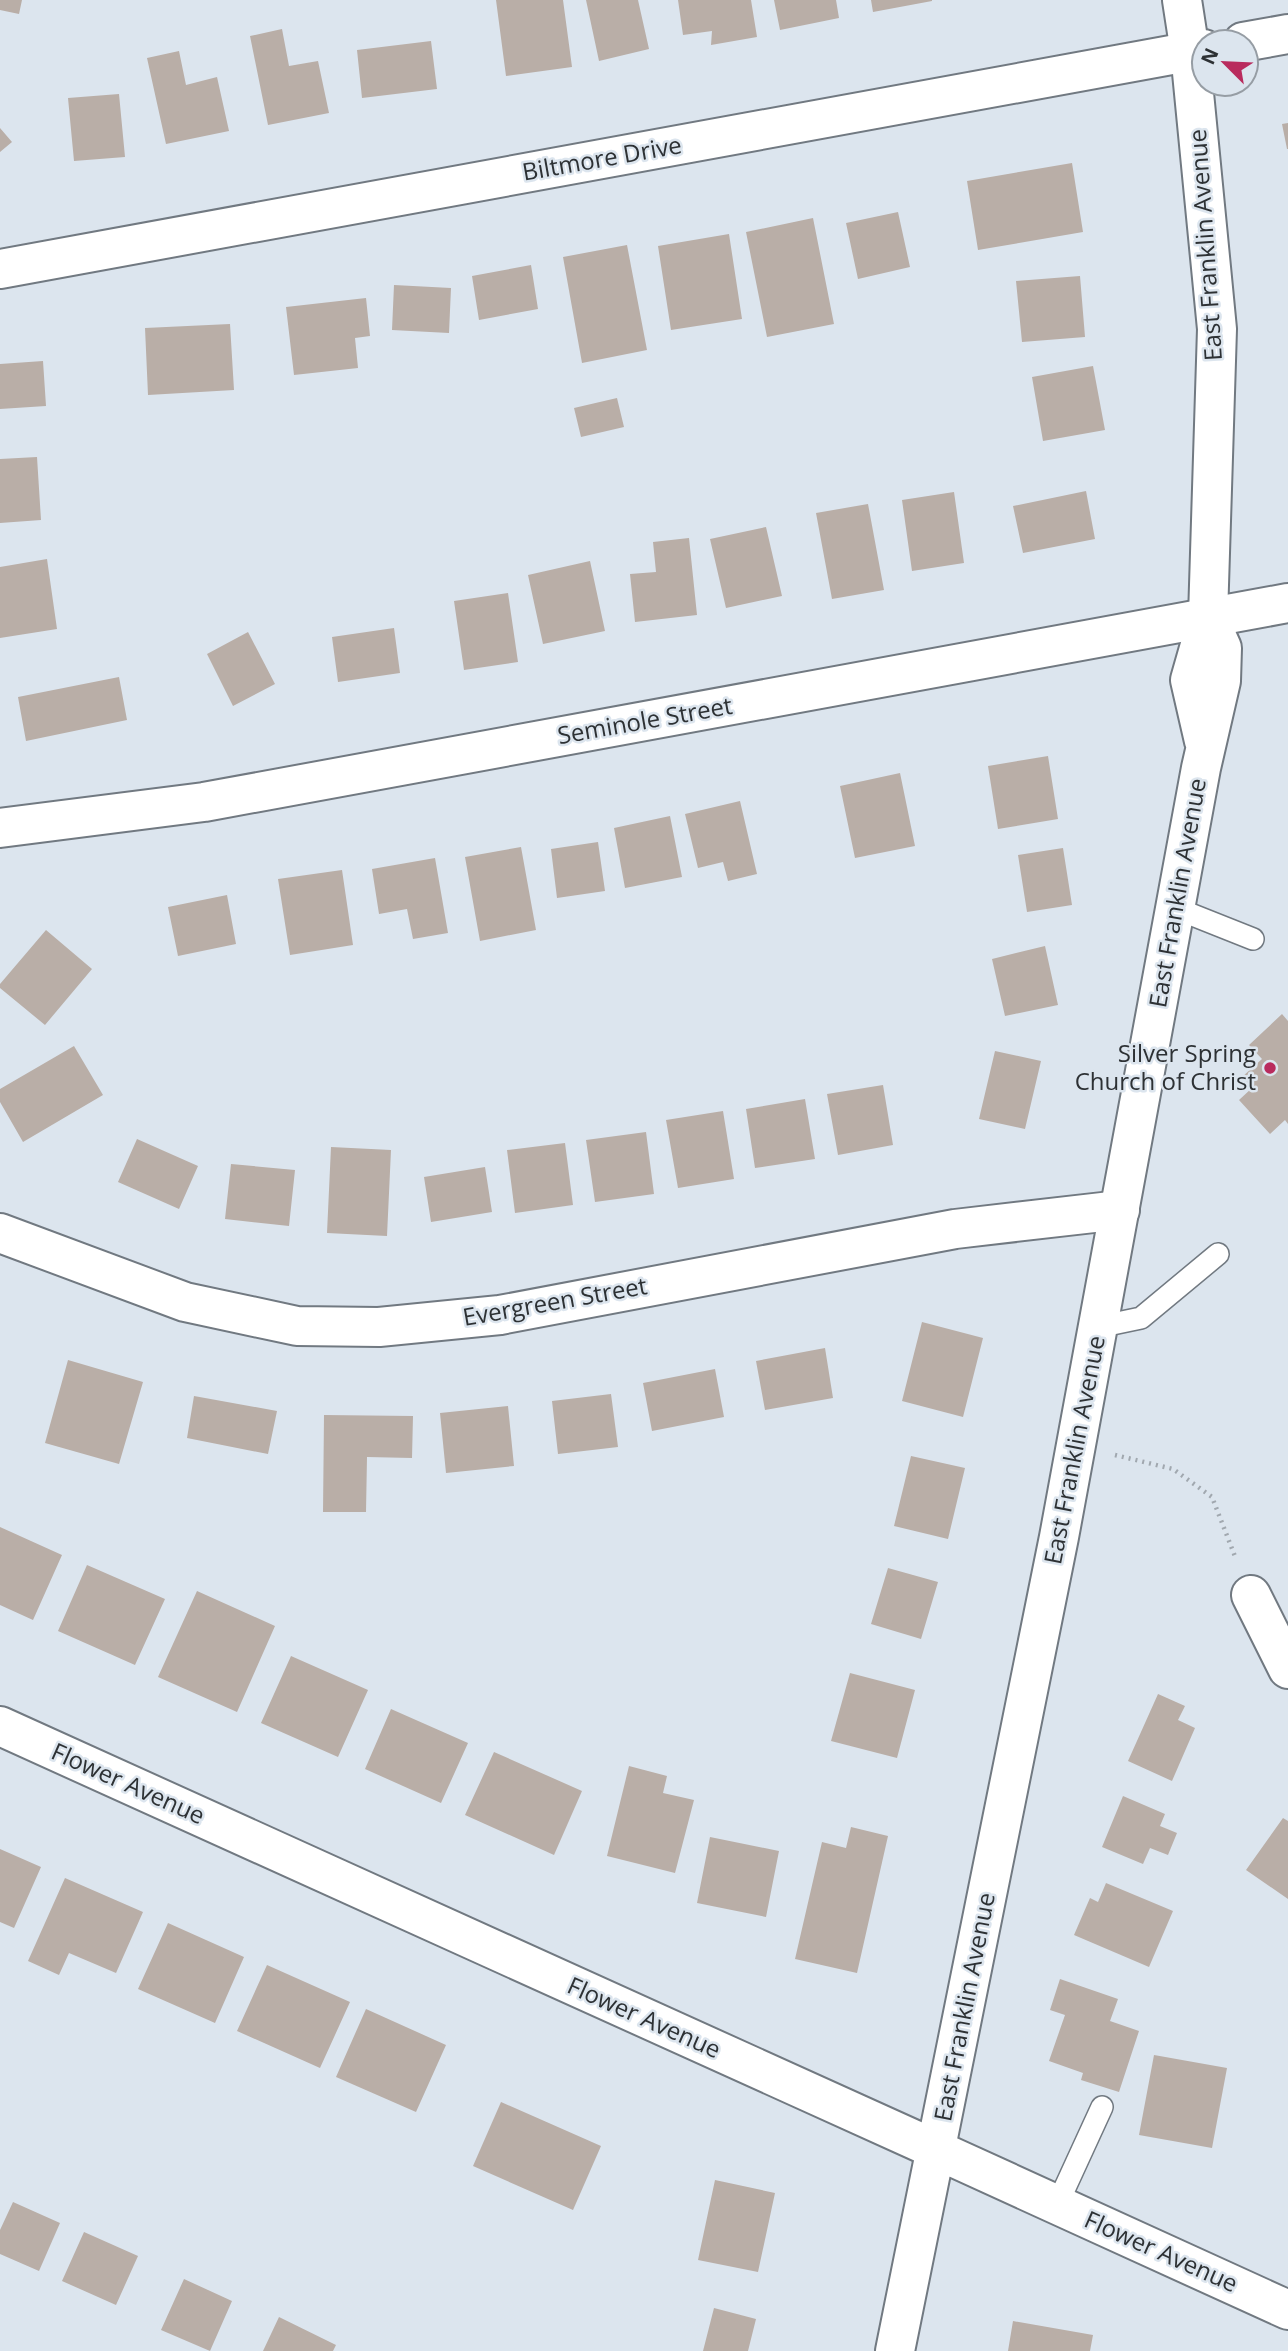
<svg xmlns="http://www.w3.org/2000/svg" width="1288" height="2351" viewBox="0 0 1288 2351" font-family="'Open Sans',sans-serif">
  <rect width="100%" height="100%" fill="#dce5ee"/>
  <path fill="#b9aea7" d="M0,0H22L19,14L0,10Z
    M496,0H563L572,67L506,76Z
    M586,0H638L649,49L599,61Z
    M678,0H751L757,37L711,45L712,31L683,35Z
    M774,0H836L839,18L780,30Z
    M871,0H932V1L873,12Z
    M282,29L289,66L318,61L329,113L268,125L250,36Z
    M431,41L437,89L362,98L357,50Z
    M179,51L186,85L217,77L229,131L166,144L147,58Z
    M119,94L125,157L74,161L68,98Z
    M1288,123V149H1287L1282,124Z
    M0,128L12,142L0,152Z
    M1072,163L1083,232L978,250L967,181Z
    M898,212L910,267L858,279L846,223Z
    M813,218L834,324L767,337L746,232Z
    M729,234L742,319L671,330L658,246Z
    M627,245L647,350L582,363L563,257Z
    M531,265L538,309L479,320L472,276Z
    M1080,276L1085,337L1022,342L1016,281Z
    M394,285L451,288L449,333L392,330Z
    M366,298L370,336L355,338L358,368L294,375L286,307Z
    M230,324L234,390L148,395L145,328Z
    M43,361L46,406L0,409V364Z
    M1093,366L1105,430L1043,441L1032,377Z
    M617,398L624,427L581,437L574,408Z
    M37,457L41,520L0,523V459Z
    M1086,491L1095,539L1023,553L1013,506Z
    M954,492L964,563L912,571L902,500Z
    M868,504L884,590L832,599L816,513Z
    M766,527L782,596L726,608L710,539Z
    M689,538L697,615L635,622L630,574L656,572L653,542Z
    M47,559L57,629L0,638V567Z
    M590,561L605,631L543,644L528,575Z
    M508,593L518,662L464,670L454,601Z
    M394,628L400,673L338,682L332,637Z
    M248,632L275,684L233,706L207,654Z
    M119,677L127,720L26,741L18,697Z
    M1048,756L1058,819L998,829L988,766Z
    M900,773L915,846L855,858L840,786Z
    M740,801L757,874L728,881L723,862L698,868L685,814Z
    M670,816L682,877L625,888L614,828Z
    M598,842L605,891L557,898L551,849Z
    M521,847L536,930L480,941L465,857Z
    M1063,848L1072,905L1027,912L1018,855Z
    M435,858L448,933L413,939L407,909L379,914L372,869Z
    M342,870L353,945L290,955L278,879Z
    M227,895L236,944L178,956L168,907Z
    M46,930L92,969L45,1025L0,988V984Z
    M1045,946L1058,1005L1005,1016L992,959Z
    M1282,1014L1288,1021V1124L1285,1120L1270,1134L1239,1100L1252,1088L1242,1077L1262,1059L1249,1045Z
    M74,1046L103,1095L23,1142L0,1102V1089Z
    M995,1051L1041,1061L1025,1129L979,1119Z
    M883,1085L893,1145L838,1155L827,1094Z
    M805,1099L815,1159L755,1168L746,1109Z
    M723,1111L734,1179L678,1188L666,1120Z
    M646,1132L654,1194L595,1202L586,1140Z
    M137,1139L198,1166L179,1209L118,1182Z
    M565,1143L573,1205L515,1213L507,1150Z
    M331,1147L391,1150L387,1236L327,1233Z
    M231,1164L295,1170L289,1226L225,1219Z
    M485,1167L492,1212L431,1222L424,1177Z
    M922,1322L983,1338L963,1417L902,1401Z
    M825,1348L833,1398L765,1410L756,1361Z
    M68,1360L143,1382L119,1464L45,1443Z
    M715,1369L724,1417L652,1431L643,1383Z
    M611,1394L618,1447L558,1454L552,1401Z
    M194,1396L277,1411L268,1454L187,1438Z
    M508,1406L514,1466L446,1473L440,1413Z
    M324,1415L413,1416L412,1458L367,1457L366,1512H323Z
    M911,1456L965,1468L948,1539L894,1526Z
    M0,1527L62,1555L33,1620L0,1605Z
    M87,1565L165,1599L135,1665L58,1631Z
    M888,1568L938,1582L921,1639L871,1624Z
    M197,1591L275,1626L237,1712L158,1677Z
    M291,1656L368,1690L338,1757L261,1723Z
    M850,1673L915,1690L897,1758L831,1741Z
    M1158,1694L1185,1706L1178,1720L1195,1728L1172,1781L1128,1761Z
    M391,1709L468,1743L441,1803L365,1769Z
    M494,1752L582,1791L554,1855L465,1815Z
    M629,1766L667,1776L663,1793L694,1800L675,1873L607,1856Z
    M1123,1796L1165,1814L1160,1826L1177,1833L1168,1855L1150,1848L1143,1864L1102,1847Z
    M1283,1818L1288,1821V1899L1246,1870Z
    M851,1827L888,1836L857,1973L795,1959L822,1842L846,1848Z
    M710,1837L779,1851L766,1917L697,1903Z
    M0,1849L41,1867L14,1928L0,1922Z
    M65,1878L143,1912L116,1973L69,1953L59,1975L28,1961Z
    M1106,1883L1173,1911L1149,1967L1074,1935L1090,1898L1098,1902Z
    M168,1923L244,1957L215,2023L138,1989Z
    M267,1965L350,2002L320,2068L237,2031Z
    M1060,1979L1118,1999L1110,2021L1139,2031L1119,2092L1081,2080L1083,2073L1049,2061L1065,2015L1050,2010Z
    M366,2009L446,2045L416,2112L336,2077Z
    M1154,2055L1227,2068L1212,2148L1139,2135Z
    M501,2102L601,2146L573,2210L473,2166Z
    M715,2180L775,2193L758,2272L698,2260Z
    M13,2202L60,2223L39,2271L0,2254V2230Z
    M84,2232L138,2256L116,2305L62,2281Z
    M184,2279L232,2301L210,2351L161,2330Z
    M714,2308L756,2319L748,2351H703Z
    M279,2317L336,2345L333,2351H263Z
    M1013,2321L1093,2335L1090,2351H1008Z"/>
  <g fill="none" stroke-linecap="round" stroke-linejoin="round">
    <g stroke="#717981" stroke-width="24">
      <path id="service" d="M1175,908L1253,939
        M1098,1327L1141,1318L1218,1254
        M1057,2205L1102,2107"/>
    </g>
    <g stroke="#717981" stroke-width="42">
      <path id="minor" d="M1243,42L1288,34
        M0,269L1204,49
        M0,828L204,802L1288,603
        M0,1233L185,1302L297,1326L379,1327L500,1315L955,1229L1120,1210
        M1251,1595L1288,1669
        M0,1726L937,2150"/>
    </g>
    <g stroke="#717981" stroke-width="42">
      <path id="tertiary" d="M1182,0L1190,52L1217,329L1208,617L1190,680L1204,741
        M937,2150L1288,2310
        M895,2351L1059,1537L1201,768L1221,681L1222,648L1208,617"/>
    </g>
    <path stroke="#a1a8af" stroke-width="4.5" stroke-dasharray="2 5" stroke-linecap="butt" d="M1115,1455L1173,1469L1212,1497L1236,1559"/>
    <use href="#service" stroke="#fff" stroke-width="21"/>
    <use href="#minor" stroke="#fff" stroke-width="38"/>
    <use href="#tertiary" stroke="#fff" stroke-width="38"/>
  </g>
  <circle fill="#b92b5d" stroke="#dce5ee" stroke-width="2.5" cx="1270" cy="1068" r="7"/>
  <g text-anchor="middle" stroke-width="5" stroke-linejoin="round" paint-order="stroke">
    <g font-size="24" fill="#2d3134" stroke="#dce5ee">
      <text transform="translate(602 159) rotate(-10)" y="8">Biltmore Drive</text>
      <text transform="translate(1206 245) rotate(-94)" y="8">East Franklin Avenue</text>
      <text transform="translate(645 721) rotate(-10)" y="8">Seminole Street</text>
      <text transform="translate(1178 893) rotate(-80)" y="8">East Franklin Avenue</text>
      <text transform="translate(555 1302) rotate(-10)" y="8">Evergreen Street</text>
      <text transform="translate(1075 1450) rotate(-79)" y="8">East Franklin Avenue</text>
      <text transform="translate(128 1784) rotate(24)" y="8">Flower Avenue</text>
      <text transform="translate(965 2007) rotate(-79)" y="8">East Franklin Avenue</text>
      <text transform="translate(644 2018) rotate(24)" y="8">Flower Avenue</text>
      <text transform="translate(1161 2252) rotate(24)" y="8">Flower Avenue</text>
    </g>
    <g font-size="24" fill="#2d3134" stroke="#dce5ee" text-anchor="end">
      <text x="1256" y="1062">Silver Spring<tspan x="1256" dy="28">Church of Christ</tspan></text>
    </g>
  </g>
  <g transform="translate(1225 63) rotate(294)"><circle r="33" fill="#dce5ee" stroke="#969da4" stroke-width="2"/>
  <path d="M0-5L12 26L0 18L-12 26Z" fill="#b92b5d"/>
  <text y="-10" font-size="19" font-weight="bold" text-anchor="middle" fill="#2d3134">N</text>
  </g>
</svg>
